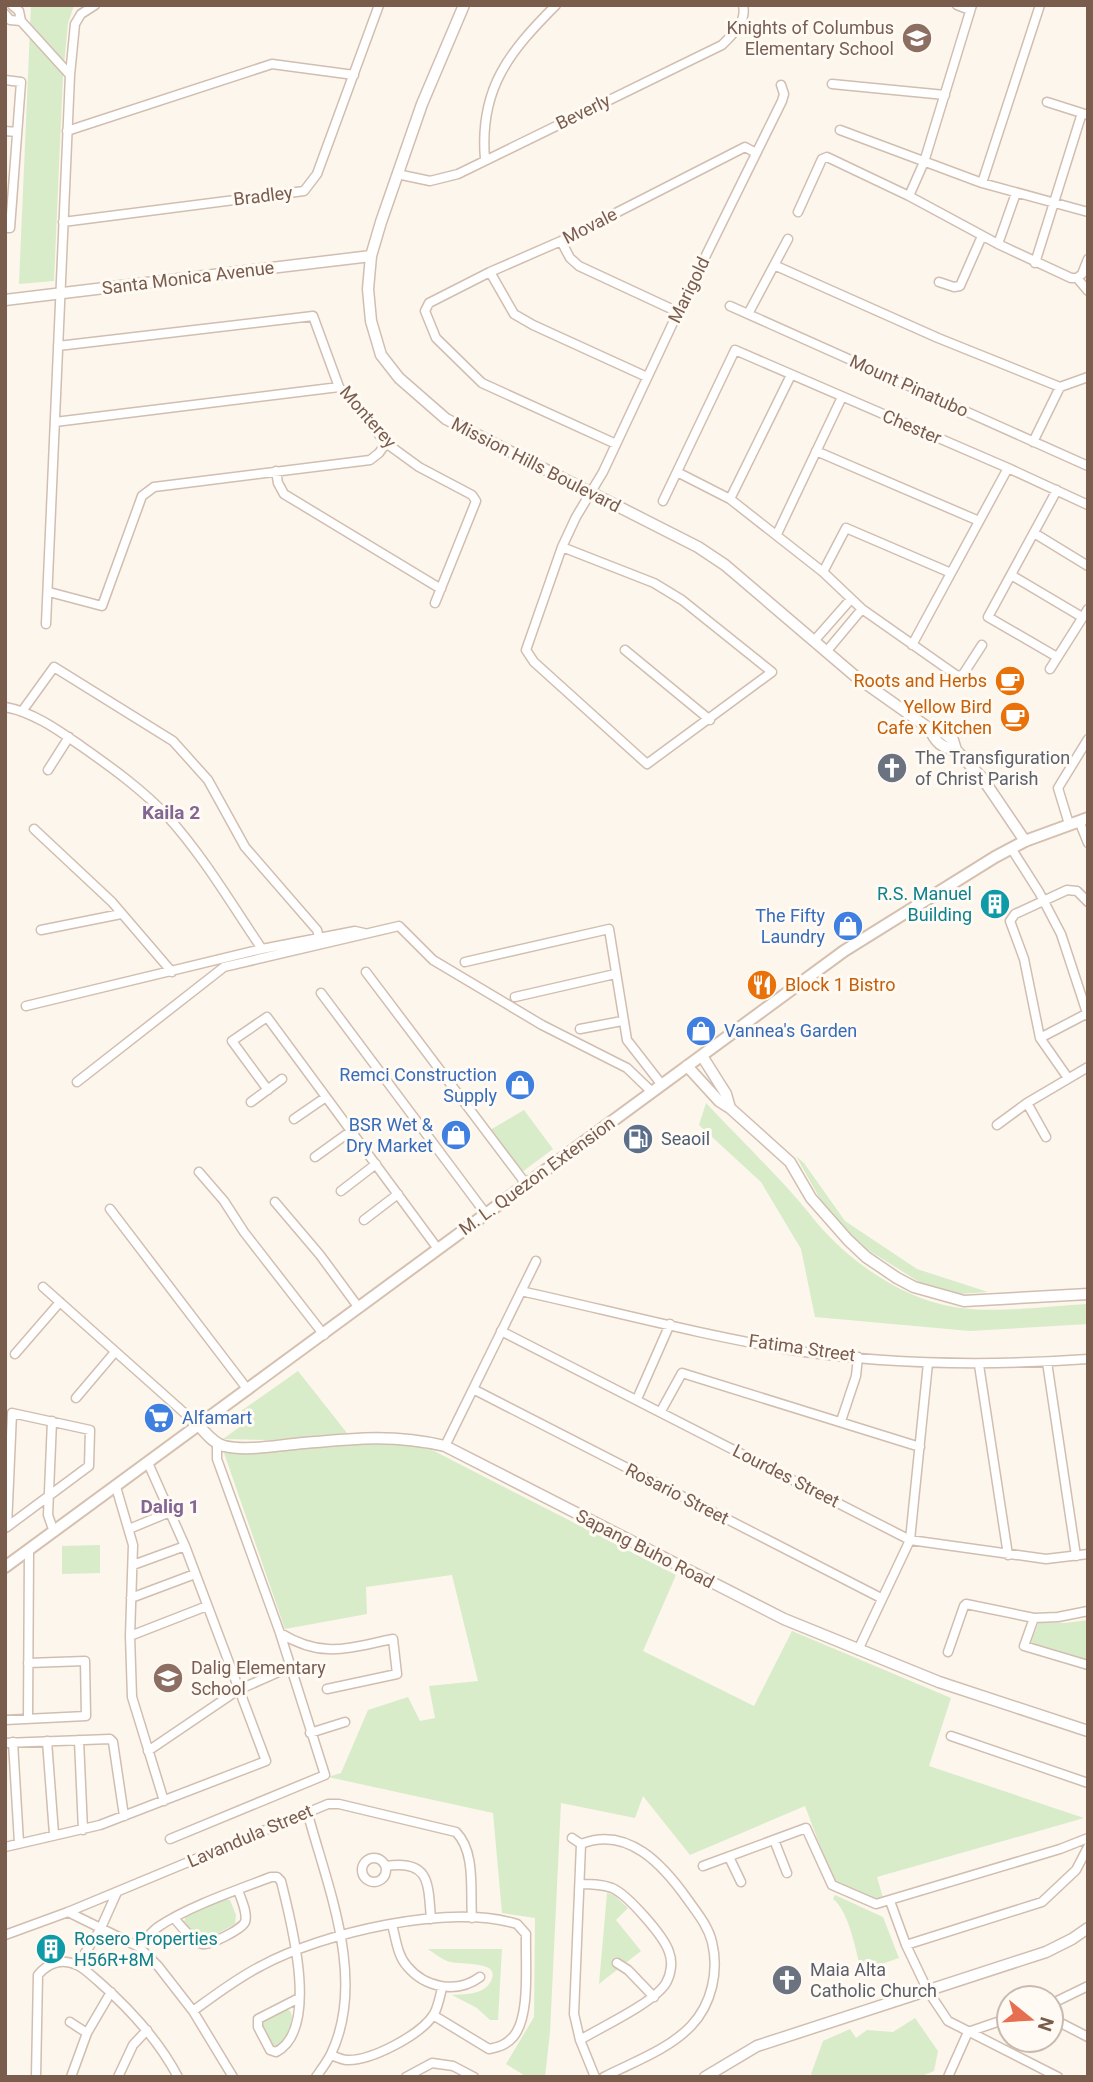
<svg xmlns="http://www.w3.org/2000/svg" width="1093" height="2082" viewBox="0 0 1093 2082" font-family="Roboto,sans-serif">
  <rect width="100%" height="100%" fill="#fdf6ec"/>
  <path fill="#d8ecc9" d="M31,5L74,6L68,23L63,76L54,281L19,284Z
    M706,1103C736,1135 769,1167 798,1200C808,1211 816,1223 826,1233C859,1268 906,1299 954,1307C995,1314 1046,1306 1088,1304V1324L970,1331L815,1317L801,1249L761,1182L699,1125Z
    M524,1110L553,1149L522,1172L490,1130Z
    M796,1156L804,1163L845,1221L917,1269L988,1292L959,1294L921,1283L860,1245L830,1217Z
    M298,1371L347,1433L272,1440L223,1439L248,1421L241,1411Z
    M366,1442L412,1445L434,1451L676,1575L643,1651L754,1706L792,1631L951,1698L929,1766L1084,1818L877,1877L883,1898L875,1901L834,1883L805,1806L690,1855L643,1796L635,1818L561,1803L550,2032L545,2077H527L506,2064L534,2017L535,1918L502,1913L493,1813L328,1777L341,1773L368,1710L408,1697L420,1721L435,1718L429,1686L478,1681L452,1575L366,1587L367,1614L285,1629L224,1453L272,1452Z
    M100,1545V1573L62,1574V1546Z
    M1088,1620V1662L1030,1645L1039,1622L1065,1623Z
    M607,1893L614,1895L628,1908L616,1920L641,1951L599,1984Z
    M835,1895L883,1917L899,1958L861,1971C856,1951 849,1911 833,1899Z
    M224,1899L230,1900L236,1915L235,1924L202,1942L183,1924L186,1916Z
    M428,1949H502L498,2020H490L477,2008L452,1995C464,1994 481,1995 489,1984C506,1959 460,1966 447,1961C440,1958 434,1953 428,1949Z
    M287,2009L291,2012C295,2028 286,2039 276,2049H271L262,2024C266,2017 278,2010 287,2009Z
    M915,2018L938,2051L934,2071L919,2077H814L811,2074L823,2041L850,2029L856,2038L867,2030L893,2032Z"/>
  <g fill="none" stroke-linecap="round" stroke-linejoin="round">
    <g stroke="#d1beb0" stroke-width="11">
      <path id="minor" d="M12,5L19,11L21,21L70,75
        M957,5L970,10
        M5,14L10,20L21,21
        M5,80L21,82L10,228H5
        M832,84L945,95
        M1047,102L1088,115
        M840,130L982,183L1088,212
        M5,131L17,132
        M67,131L272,64L354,75
        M485,159C479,89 509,52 556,5
        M397,174L430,181L458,174L722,45C733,34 747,22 743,5
        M982,183L1040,5
        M909,196L924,162L972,5
        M798,212L822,159L827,157L909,196L998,244L1071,278H1077L1088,291
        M63,222L304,191L317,174L379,5
        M561,241L570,258L579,266L678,312
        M998,244L1016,193
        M1035,263L1082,113
        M774,265L938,338L1060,387L1088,377
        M490,272L514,314L533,325L647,377
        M1077,278L1082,274L1088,259
        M939,282L954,287L960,286L982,236
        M730,306L1088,466
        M748,314L788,239
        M58,346L313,316L339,387L386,443L419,467L472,495L476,501L435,603
        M55,422L339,387
        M1033,442L1060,387
        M616,444L482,383L436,338L425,311L429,303L490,272L561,241L745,147L756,153
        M816,451L979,521
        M276,471L278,483L284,494L441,589
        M677,472L730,499L823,572L862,609L956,675L962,676L982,645
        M730,499L791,375
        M663,501L735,350L1008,468L1088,505
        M1034,533L1088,566
        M777,534L842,397
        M562,547L654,583L682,600L772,672L647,764L534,662L526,650L562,547L576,517L603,472L678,312L782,101L784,94L781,85
        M823,572L846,528L951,573
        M1011,575L1082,617
        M49,592L102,606L142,496L154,487L370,460L379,453L386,443
        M46,624L70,75L75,24L81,14L95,5
        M814,641L851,599
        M912,645L1008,468
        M625,650L710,720
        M826,652L862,609
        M1057,657L988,617L1057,490
        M1050,669L1088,609
        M5,707C33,712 58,730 81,746C111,767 143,790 168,817C204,857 232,905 262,949
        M23,710L54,667L173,741L208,780L245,847L317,930L319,937
        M48,770L69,737
        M1079,821L1088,843
        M1069,824L1058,788L1088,739
        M34,829L112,902L172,972
        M1011,848L1039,892L1061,934L1088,1016
        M41,930L121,914
        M465,962L609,929L627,1040L662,1085
        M366,972L526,1184
        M321,993L486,1214
        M515,997L615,974
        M26,1006L262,949L355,931L364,933
        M580,1029L622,1021
        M1040,1038L1086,1014
        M1068,1078L1040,1038L1024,959L1010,921L1015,914L1067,890L1077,891L1088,902
        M77,1082L224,967L399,926L433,960L542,1025L627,1068L652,1092
        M268,1090L232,1041L267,1017L438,1249
        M251,1102L282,1079
        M1027,1103L1046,1137
        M294,1119L326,1097
        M997,1125L1027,1103L1088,1067
        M315,1157L351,1131
        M199,1172L224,1201L244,1232L324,1335
        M341,1191L376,1164
        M275,1202L320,1255L359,1308
        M110,1209L248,1390
        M364,1220L398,1194
        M43,1287L199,1426
        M521,1291C611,1311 701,1335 791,1350C889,1365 989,1366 1088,1359
        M501,1331L910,1540L1046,1559L1088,1554
        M15,1354L60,1302
        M1047,1362L1076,1556
        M979,1365L1008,1555
        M473,1389L881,1598
        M76,1398L115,1352
        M637,1399L670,1324
        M661,1411L682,1373L920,1447
        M52,1421L48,1515L54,1532
        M841,1421L856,1376L858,1357
        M445,1446L536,1261
        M116,1487L133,1545L130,1636L132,1697L164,1801
        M5,1528L7,1527L89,1466L90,1430L12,1413L7,1527
        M129,1529L170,1512
        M133,1565L185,1546
        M131,1598L195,1574
        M1034,1618L1024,1646L1088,1665
        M280,1633C323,1659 347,1648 393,1639L397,1674L327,1689
        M130,1636L207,1606
        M858,1650L910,1540L928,1363
        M948,1652L964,1606L966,1604L1034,1618L1058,1617L1088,1611
        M28,1719L29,1550
        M5,1720L86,1716L85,1661L28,1663
        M310,1733L345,1722
        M951,1736L1088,1783
        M79,1740L83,1830
        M47,1741L54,1834
        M13,1742L19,1843
        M5,1743L110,1739L113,1742L124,1816
        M148,1751L238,1690L290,1667
        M307,1811C327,1886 367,1979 331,2054C327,2062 321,2070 316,2077
        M572,1838L581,1844
        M170,1839L325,1775L280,1633L217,1459V1444
        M774,1840L787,1873
        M581,1844C628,1825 664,1866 688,1900C698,1914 708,1926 712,1942C719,1971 712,2004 691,2026C668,2050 633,2062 604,2077
        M581,1844L574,2014L580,2040L595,2077
        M5,1847L100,1825L266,1761L185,1546L148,1463
        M729,1857L741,1882
        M362 1870a12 12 0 1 1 24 0a12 12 0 1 1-24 0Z
        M386,1866C431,1859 428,1885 431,1919
        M703,1866L806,1828L832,1885L876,1904L1060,1849L1088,1838
        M580,1884C591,1884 601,1884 612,1888C627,1894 664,1936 669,1952C673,1962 671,1974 666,1983C654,2003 601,2027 580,2040
        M890,1901L906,1945L928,1991L948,2021L1058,2077
        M68,1912L139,1947L158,1966L193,2011L233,2077
        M174,1918C181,1926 192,1941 202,1944C209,1946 242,1929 245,1922C248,1913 241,1899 238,1890
        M392,1925C396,1938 397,1955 407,1966C425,1988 457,1994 480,1977
        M5,1935L68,1912L328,1804H339L456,1832C476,1852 470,1891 472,1918
        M906,1945L1042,1902L1076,1870L1088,1847
        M139,1947C145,1940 151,1932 158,1927C187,1907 237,1890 271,1877H277L281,1881C290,1918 321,2029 276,2052L270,2050L258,2027V2019L299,1998
        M617,1963L628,1970L654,1997
        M77,1965L100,1930L117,1892
        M1051,2004L1088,1986
        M193,2011C215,1995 237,1978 261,1966C322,1933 449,1903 517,1924L526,1934C525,1961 531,2017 513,2037C506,2045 499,2047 489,2049L433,2015
        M1051,2018L1088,2037
        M70,2022L87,2033
        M331,2055C336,2057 342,2060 347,2060C371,2061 421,2035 434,2014C438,2007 440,1996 442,1988
        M36,2077L38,1975C48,1963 62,1958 77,1965C84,1968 92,1976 98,1981C130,2009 158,2039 178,2077
        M71,2077L87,2033L111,1992
        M118,2077L133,2045L147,2030
        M406,2077L432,2063L453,2066L474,2077
        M948,2077L968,2032L1009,2018"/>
    </g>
    <g stroke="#d1beb0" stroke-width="13">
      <path id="tertiary" d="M464,5L422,104L381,222L371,256L368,289L371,321L381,355L399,378L446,419L698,547L725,565L855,676L930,729C935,742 942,748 956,750
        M5,300L371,256
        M930,729H939L953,740L956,750L983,779L1025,841
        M702,1056L726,1094L730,1108
        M687,1066L719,1101L730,1108L790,1162L811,1198L848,1240L866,1257L897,1278L914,1287L964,1301L1088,1294
        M199,1426C206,1433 214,1444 224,1446C245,1451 273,1446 294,1444C348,1439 391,1433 445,1446L784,1619L939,1682L1088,1731
        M705,2077L757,2046L1046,1952L1072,1939L1088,1928"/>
    </g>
    <g stroke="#d6c0b0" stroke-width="14">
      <path id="secondary" d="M5,1567L844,951L995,857L1025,841L1088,818"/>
    </g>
    <use href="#minor" stroke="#fff" stroke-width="8"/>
    <use href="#tertiary" stroke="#fff" stroke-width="10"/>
    <use href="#secondary" stroke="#fff" stroke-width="10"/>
  </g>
  <defs>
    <g id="school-disc" transform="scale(1.575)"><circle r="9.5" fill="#8d6e63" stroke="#fffaf3"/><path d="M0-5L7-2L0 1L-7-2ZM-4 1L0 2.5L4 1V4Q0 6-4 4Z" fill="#fff"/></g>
    <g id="cafe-disc" transform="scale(1.575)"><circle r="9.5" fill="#e8710a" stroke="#fffaf3"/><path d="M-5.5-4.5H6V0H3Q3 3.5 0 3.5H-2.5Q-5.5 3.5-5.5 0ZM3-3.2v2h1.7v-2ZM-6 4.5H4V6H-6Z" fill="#fff"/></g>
    <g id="church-disc" transform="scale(1.575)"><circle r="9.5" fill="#6b7280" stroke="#fffaf3"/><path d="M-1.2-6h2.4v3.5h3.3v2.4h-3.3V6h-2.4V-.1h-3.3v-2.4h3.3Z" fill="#fff"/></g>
    <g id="building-disc" transform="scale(1.575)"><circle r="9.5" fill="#0f9aa8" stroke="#fffaf3"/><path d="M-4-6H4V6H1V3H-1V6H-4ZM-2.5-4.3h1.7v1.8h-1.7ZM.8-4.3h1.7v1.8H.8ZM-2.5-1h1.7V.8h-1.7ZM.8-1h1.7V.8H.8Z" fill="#fff"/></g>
    <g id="shop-disc" transform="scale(1.575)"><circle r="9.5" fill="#3f7fe0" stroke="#fffaf3"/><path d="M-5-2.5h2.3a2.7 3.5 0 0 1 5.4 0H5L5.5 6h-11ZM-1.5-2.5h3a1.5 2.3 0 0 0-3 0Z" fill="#fff"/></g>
    <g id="restaurant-disc" transform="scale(1.575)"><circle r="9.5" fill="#e8710a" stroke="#fffaf3"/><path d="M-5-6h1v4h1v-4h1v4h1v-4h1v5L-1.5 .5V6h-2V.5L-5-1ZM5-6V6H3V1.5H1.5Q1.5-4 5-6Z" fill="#fff"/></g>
    <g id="fuel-disc" transform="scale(1.575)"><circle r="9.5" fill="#5c6f8a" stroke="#fffaf3"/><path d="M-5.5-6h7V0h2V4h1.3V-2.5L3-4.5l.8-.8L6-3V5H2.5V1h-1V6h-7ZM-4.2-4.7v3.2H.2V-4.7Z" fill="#fff"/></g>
    <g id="supermarket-disc" transform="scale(1.575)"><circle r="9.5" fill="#3f7fe0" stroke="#fffaf3"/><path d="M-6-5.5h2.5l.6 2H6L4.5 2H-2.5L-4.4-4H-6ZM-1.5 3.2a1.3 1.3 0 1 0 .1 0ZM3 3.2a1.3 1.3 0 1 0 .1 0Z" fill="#fff"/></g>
  </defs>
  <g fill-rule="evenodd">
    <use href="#school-disc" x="917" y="38"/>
    <use href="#cafe-disc" x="1010" y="681"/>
    <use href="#cafe-disc" x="1015" y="717"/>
    <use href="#church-disc" x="892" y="768"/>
    <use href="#building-disc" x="995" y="904"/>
    <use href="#shop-disc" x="848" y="926"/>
    <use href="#restaurant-disc" x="762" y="985"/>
    <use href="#shop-disc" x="701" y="1031"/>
    <use href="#shop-disc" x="520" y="1085"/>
    <use href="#shop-disc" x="456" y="1135"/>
    <use href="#fuel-disc" x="638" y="1139"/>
    <use href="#supermarket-disc" x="159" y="1418"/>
    <use href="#school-disc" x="168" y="1678"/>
    <use href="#building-disc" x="51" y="1949"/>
    <use href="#church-disc" x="787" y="1980"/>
  </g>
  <g text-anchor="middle" stroke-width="6" stroke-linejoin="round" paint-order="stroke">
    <g font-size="18" fill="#785e54" stroke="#fffaf3" text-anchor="end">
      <text x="894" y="34">Knights of Columbus<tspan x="894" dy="21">Elementary School</tspan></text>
      <text x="191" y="1674" text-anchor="start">Dalig Elementary<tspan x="191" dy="21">School</tspan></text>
    </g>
    <g font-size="18" fill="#7a5c4d" stroke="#fffaf3">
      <text transform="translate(583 112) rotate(-26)" y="6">Beverly</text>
      <text transform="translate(263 196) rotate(-7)" y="6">Bradley</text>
      <text transform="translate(590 226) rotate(-27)" y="6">Movale</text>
      <text transform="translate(188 278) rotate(-7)" y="6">Santa Monica Avenue</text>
      <text transform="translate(689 290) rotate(-64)" y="6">Marigold</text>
      <text transform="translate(909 386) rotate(24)" y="6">Mount Pinatubo</text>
      <text transform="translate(368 417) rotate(49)" y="6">Monterey</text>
      <text transform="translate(912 427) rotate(23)" y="6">Chester</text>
      <text transform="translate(536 465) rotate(27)" y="6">Mission Hills Boulevard</text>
      <text transform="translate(537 1176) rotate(-36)" y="6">M. L. Quezon Extension</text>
      <text transform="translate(802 1348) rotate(8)" y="6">Fatima Street</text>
      <text transform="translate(786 1476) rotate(27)" y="6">Lourdes Street</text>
      <text transform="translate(677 1494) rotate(27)" y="6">Rosario Street</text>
      <text transform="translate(645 1549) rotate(27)" y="6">Sapang Buho Road</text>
      <text transform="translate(250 1836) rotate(-23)" y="6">Lavandula Street</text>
    </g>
    <g font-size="18" fill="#c56008" stroke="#fffaf3" text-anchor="end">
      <text x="987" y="687">Roots and Herbs</text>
      <text x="992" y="713">Yellow Bird<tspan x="992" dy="21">Cafe x Kitchen</tspan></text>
      <text x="785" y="991" text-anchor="start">Block 1 Bistro</text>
    </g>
    <g font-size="18" fill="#5b616d" stroke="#fffaf3" text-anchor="start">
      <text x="915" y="764">The Transfiguration<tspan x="915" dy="21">of Christ Parish</tspan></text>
      <text x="810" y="1976">Maia Alta<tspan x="810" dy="21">Catholic Church</tspan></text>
    </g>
    <g font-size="18" fill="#0d838f" stroke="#fffaf3" text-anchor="end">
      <text x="972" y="900">R.S. Manuel<tspan x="972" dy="21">Building</tspan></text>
      <text x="74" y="1945" text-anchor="start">Rosero Properties<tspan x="74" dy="21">H56R+8M</tspan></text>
    </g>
    <g font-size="18" fill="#366cbe" stroke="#fffaf3" text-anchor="end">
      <text x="825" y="922">The Fifty<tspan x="825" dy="21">Laundry</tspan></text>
      <text x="724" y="1037" text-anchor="start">Vannea's Garden</text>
      <text x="497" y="1081">Remci Construction<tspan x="497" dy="21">Supply</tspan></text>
      <text x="433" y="1131">BSR Wet &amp;<tspan x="433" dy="21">Dry Market</tspan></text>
      <text x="182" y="1424" text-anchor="start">Alfamart</text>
    </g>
    <g font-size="18" fill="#4e5e75" stroke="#fffaf3" text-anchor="start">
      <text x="661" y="1145">Seaoil</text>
    </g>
    <g font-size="19" font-weight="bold" fill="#846695" stroke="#fffaf3">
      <text x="171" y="819">Kaila 2</text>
      <text x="170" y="1513">Dalig 1</text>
    </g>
  </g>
  <rect width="1093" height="2082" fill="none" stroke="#7a5c4d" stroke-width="14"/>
  <g transform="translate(1030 2019) rotate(108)"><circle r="33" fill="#fffaf3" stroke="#cabbb1" stroke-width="2"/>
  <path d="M0-5L12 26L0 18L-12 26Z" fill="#e76f51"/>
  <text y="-10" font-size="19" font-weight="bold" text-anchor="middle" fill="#7a5c4d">N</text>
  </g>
</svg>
